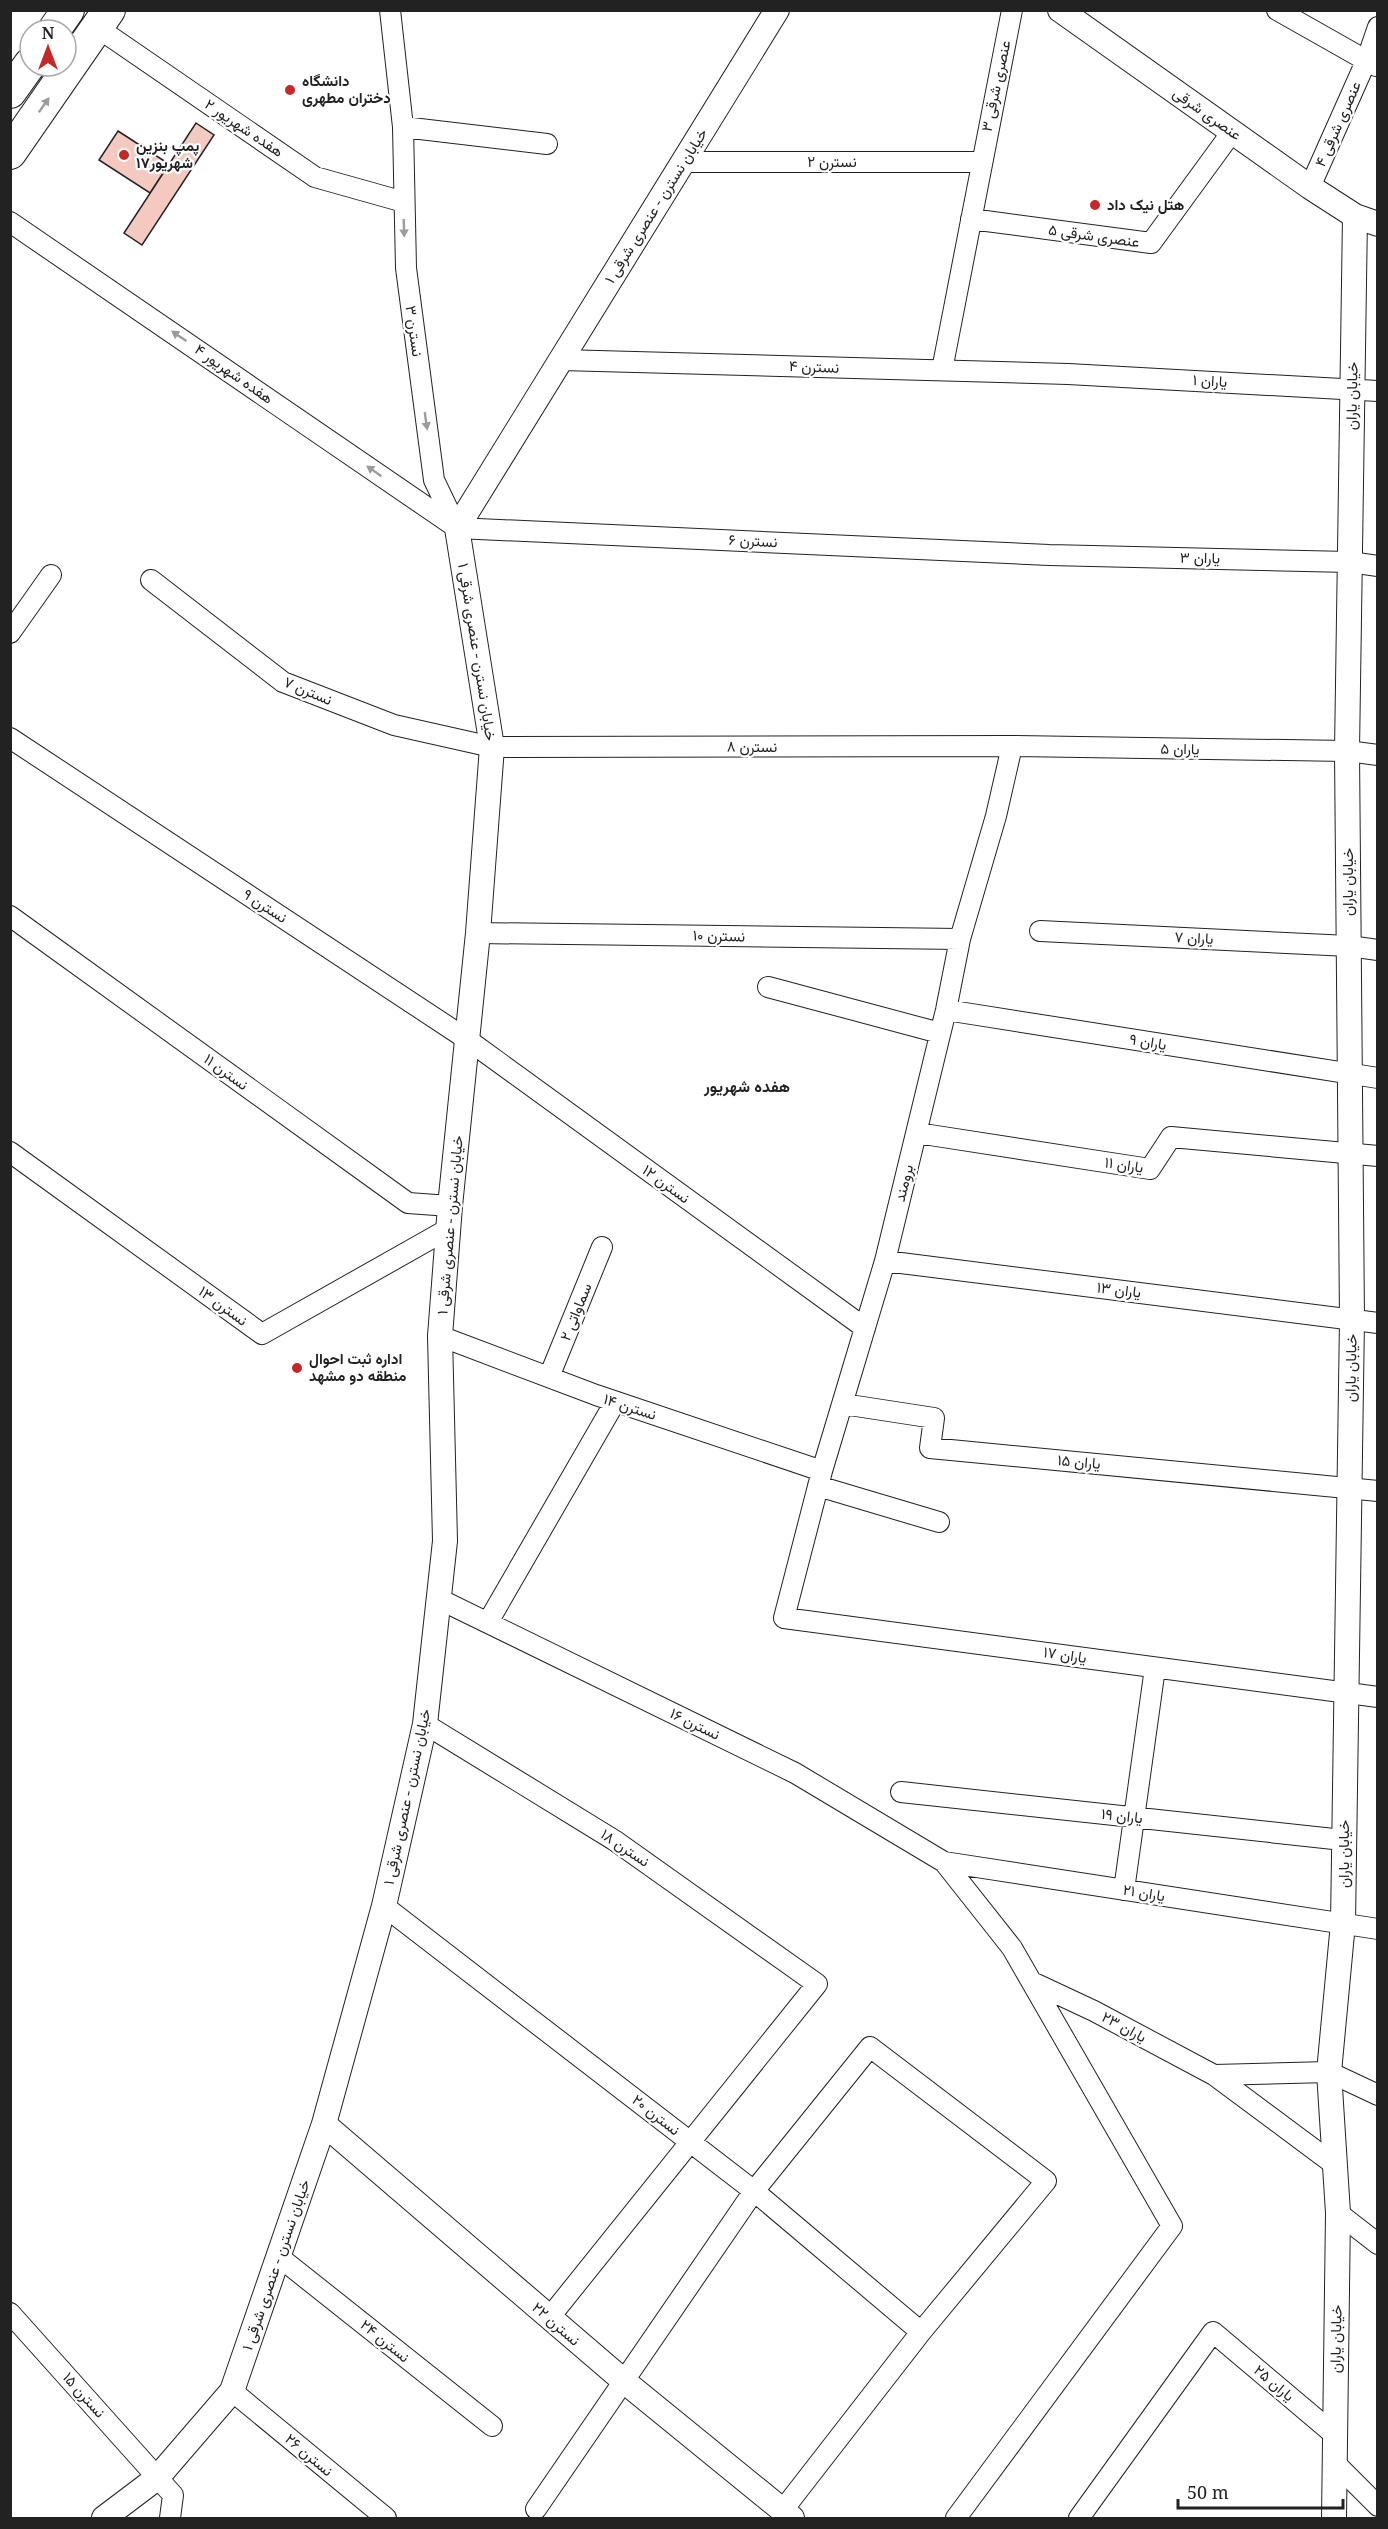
<svg xmlns="http://www.w3.org/2000/svg" width="1388" height="2529" viewBox="0 0 1388 2529" font-family="'Noto Serif',Vazirmatn,serif">
  <rect width="100%" height="100%" fill="#fff"/>
  <path fill="#f3c9c0" stroke="#222" stroke-width="1.5" d="M196,123L214,135L142,245L124,233Z
    M118,131L169,164L150,193L99,160Z"/>
  <g fill="none" stroke-linecap="round" stroke-linejoin="round">
    <g stroke="#222" stroke-width="22">
      <path id="minor" d="M390,10L403,127L406,268L434,480L456,526
        M1277,10L1376,66
        M98,28L315,177L404,202
        M403,127L547,144
        M683,162H981
        M1310,187L1367,59L1378,27
        M971,219L1151,243L1232,132
        M10,222L457,528
        M561,360L1068,374L1378,391
        M942,370L1012,10
        M457,528L1049,555L1350,562L1378,566
        M151,580L283,682L394,725L492,747L1012,746L1347,751L1378,755
        M10,633L51,575
        M10,738L468,1040L865,1328
        M1012,746L996,816L960,939L946,1010L885,1261L822,1471L784,1618L1378,1697
        M10,916L408,1203L450,1206
        M1040,931L1349,946L1378,950
        M478,933L960,939
        M768,987L940,1033
        M946,1010L1378,1078
        M917,1133L1150,1169L1171,1137L1378,1156
        M10,1152L262,1334L448,1229
        M885,1261L1378,1323
        M440,1336L596,1395L822,1471
        M549,1377L602,1247
        M843,1404L934,1418L930,1448L1378,1491
        M818,1486L939,1522
        M439,1599L795,1773L944,1862L1012,1948L1172,2226L956,2518
        M488,1622L615,1402
        M425,1724L614,1840L817,1984L549,2318
        M901,1792L1343,1840
        M944,1862L1378,1929
        M1124,1890L1155,1668
        M384,1906L754,2191L921,2332
        M1032,1982L1094,2011L1214,2075L1329,2072L1378,2095
        M1214,2075L1335,2165
        M1338,2213L1378,2244
        M278,2256L492,2426
        M10,2313L173,2495L170,2518
        M232,2391L386,2518
        M1335,2463L1378,2506
        M536,2509L754,2191L870,2047L1046,2181L921,2332L782,2511
        M1079,2518L1213,2332L1335,2435"/>
    </g>
    <g stroke="#222" stroke-width="26">
      <path id="tertiary" d="M1060,10L1310,187L1355,216L1378,224
        M324,2124L625,2382L792,2518
        M104,2518L157,2478L232,2391L324,2124L384,1906L425,1724L445,1541L440,1336L450,1206L478,933L492,747L457,528L777,10
        M1334,2518L1338,2213L1329,2072L1343,1923L1352,1319L1347,751L1355,216"/>
    </g>
    <g stroke="#222" stroke-width="34">
      <path id="primary" d="M54,30L68,10
        M10,92L30,64
        M10,153L109,10"/>
    </g>
    <use href="#minor" stroke="#fff" stroke-width="20"/>
    <use href="#tertiary" stroke="#fff" stroke-width="24"/>
    <use href="#primary" stroke="#fff" stroke-width="32"/>
  </g>
  <defs><path id="oneway-solid" d="M-6-.8H1V-3.2L6.5 0L1 3.2V.8H-6Z" transform="scale(1.5)"/></defs>
  <g fill="#9c9c9c">
    <use href="#oneway-solid" transform="translate(44 105) rotate(-55)"/>
    <use href="#oneway-solid" transform="translate(404 228) rotate(88)"/>
    <use href="#oneway-solid" transform="translate(179 336) rotate(-146)"/>
    <use href="#oneway-solid" transform="translate(426 421) rotate(82)"/>
    <use href="#oneway-solid" transform="translate(374 471) rotate(-145)"/>
  </g>
  <g fill="#c62828" stroke="#fff" stroke-width="2">
    <circle cx="290" cy="90" r="6"/>
    <circle cx="124" cy="155" r="6"/>
    <circle cx="1095" cy="205" r="6"/>
    <circle cx="297" cy="1368" r="6"/>
  </g>
  <g text-anchor="middle" stroke-width="4.5" stroke-linejoin="round" paint-order="stroke">
    <g font-size="15" font-weight="bold" fill="#222" stroke="#fff" text-anchor="start">
      <text x="302" y="86">دانشگاه<tspan x="302" dy="17">دختران مطهری</tspan></text>
      <text x="136" y="151">پمپ بنزین<tspan x="136" dy="17">۱۷شهریور</tspan></text>
      <text x="1107" y="210">هتل نیک داد</text>
      <text x="309" y="1364">اداره ثبت احوال<tspan x="309" dy="17">منطقه دو مشهد</tspan></text>
    </g>
    <g font-size="15" fill="#222" stroke="#fff">
      <text transform="translate(996 86) rotate(-78)" y="5">عنصری شرقی ۳</text>
      <text transform="translate(1207 114) rotate(35)" y="5">عنصری شرقی</text>
      <text transform="translate(1338 124) rotate(-66)" y="5">عنصری شرقی ۴</text>
      <text transform="translate(244 128) rotate(34)" y="5">هفده شهریور ۲</text>
      <text x="832" y="167">نسترن ۲</text>
      <text transform="translate(656 206) rotate(-58)" y="5">خیابان نسترن - عنصری شرقی ۱</text>
      <text transform="translate(1094 236) rotate(8)" y="5">عنصری شرقی ۵</text>
      <text transform="translate(414 331) rotate(82)" y="5">نسترن ۳</text>
      <text transform="translate(814 367) rotate(2)" y="5">نسترن ۴</text>
      <text transform="translate(234 374) rotate(35)" y="5">هفده شهریور ۴</text>
      <text transform="translate(1210 381) rotate(3)" y="5">یاران ۱</text>
      <text transform="translate(1352 396) rotate(-89)" y="5">خیابان یاران</text>
      <text transform="translate(753 541) rotate(3)" y="5">نسترن ۶</text>
      <text transform="translate(1200 558) rotate(1)" y="5">یاران ۳</text>
      <text transform="translate(477 652) rotate(81)" y="5">خیابان نسترن - عنصری شرقی ۱</text>
      <text transform="translate(308 691) rotate(23)" y="5">نسترن ۷</text>
      <text x="752" y="752">نسترن ۸</text>
      <text transform="translate(1180 749) rotate(1)" y="5">یاران ۵</text>
      <text transform="translate(1348 882) rotate(-90)" y="5">خیابان یاران</text>
      <text transform="translate(265 906) rotate(33)" y="5">نسترن ۹</text>
      <text transform="translate(719 936) rotate(1)" y="5">نسترن ۱۰</text>
      <text transform="translate(1194 938) rotate(3)" y="5">یاران ۷</text>
      <text transform="translate(1148 1042) rotate(9)" y="5">یاران ۹</text>
      <text transform="translate(226 1072) rotate(36)" y="5">نسترن ۱۱</text>
      <text transform="translate(1124 1165) rotate(8)" y="5">یاران ۱۱</text>
      <text transform="translate(904 1183) rotate(-76)" y="5">برومند</text>
      <text transform="translate(666 1184) rotate(36)" y="5">نسترن ۱۲</text>
      <text transform="translate(450 1225) rotate(-85)" y="5">خیابان نسترن - عنصری شرقی ۱</text>
      <text transform="translate(1119 1290) rotate(7)" y="5">یاران ۱۳</text>
      <text transform="translate(223 1306) rotate(36)" y="5">نسترن ۱۳</text>
      <text transform="translate(576 1312) rotate(-68)" y="5">سماواتی ۲</text>
      <text transform="translate(1351 1368) rotate(-89)" y="5">خیابان یاران</text>
      <text transform="translate(630 1407) rotate(18)" y="5">نسترن ۱۴</text>
      <text transform="translate(1079 1462) rotate(5)" y="5">یاران ۱۵</text>
      <text transform="translate(1065 1655) rotate(8)" y="5">یاران ۱۷</text>
      <text transform="translate(695 1724) rotate(26)" y="5">نسترن ۱۶</text>
      <text transform="translate(407 1797) rotate(-78)" y="5">خیابان نسترن - عنصری شرقی ۱</text>
      <text transform="translate(1122 1816) rotate(6)" y="5">یاران ۱۹</text>
      <text transform="translate(625 1848) rotate(34)" y="5">نسترن ۱۸</text>
      <text transform="translate(1344 1854) rotate(-90)" y="5">خیابان یاران</text>
      <text transform="translate(1144 1893) rotate(9)" y="5">یاران ۲۱</text>
      <text transform="translate(1124 2027) rotate(28)" y="5">یاران ۲۳</text>
      <text transform="translate(656 2115) rotate(38)" y="5">نسترن ۲۰</text>
      <text transform="translate(276 2265) rotate(-71)" y="5">خیابان نسترن - عنصری شرقی ۱</text>
      <text transform="translate(556 2324) rotate(41)" y="5">نسترن ۲۲</text>
      <text transform="translate(1336 2339) rotate(-89)" y="5">خیابان یاران</text>
      <text transform="translate(385 2341) rotate(39)" y="5">نسترن ۲۴</text>
      <text transform="translate(1274 2383) rotate(40)" y="5">یاران ۲۵</text>
      <text transform="translate(84 2395) rotate(48)" y="5">نسترن ۱۵</text>
      <text transform="translate(309 2455) rotate(40)" y="5">نسترن ۲۶</text>
    </g>
    <g font-size="16" font-weight="bold" fill="#222" stroke="#fff">
      <text x="747" y="1092">هفده شهریور</text>
    </g>
  </g>
  <rect width="1388" height="2529" fill="none" stroke="#222222" stroke-width="24"/>
  <g transform="translate(48 48)"><circle r="28" fill="#ffffff" stroke="#a7a7a7" stroke-width="1.5"/>
  <path d="M0-4.5L10 22L0 15L-10 22Z" fill="#c62828"/>
  <text y="-9" font-size="16" font-weight="bold" text-anchor="middle" fill="#222222">N</text>
  </g>
  <path d="M1178 2499v9h165v-9" fill="none" stroke="#222222" stroke-width="3"/>
  <text x="1187" y="2499" font-size="18" fill="#222222" stroke="#ffffff" stroke-width="4.5" paint-order="stroke">50 m</text>
</svg>
